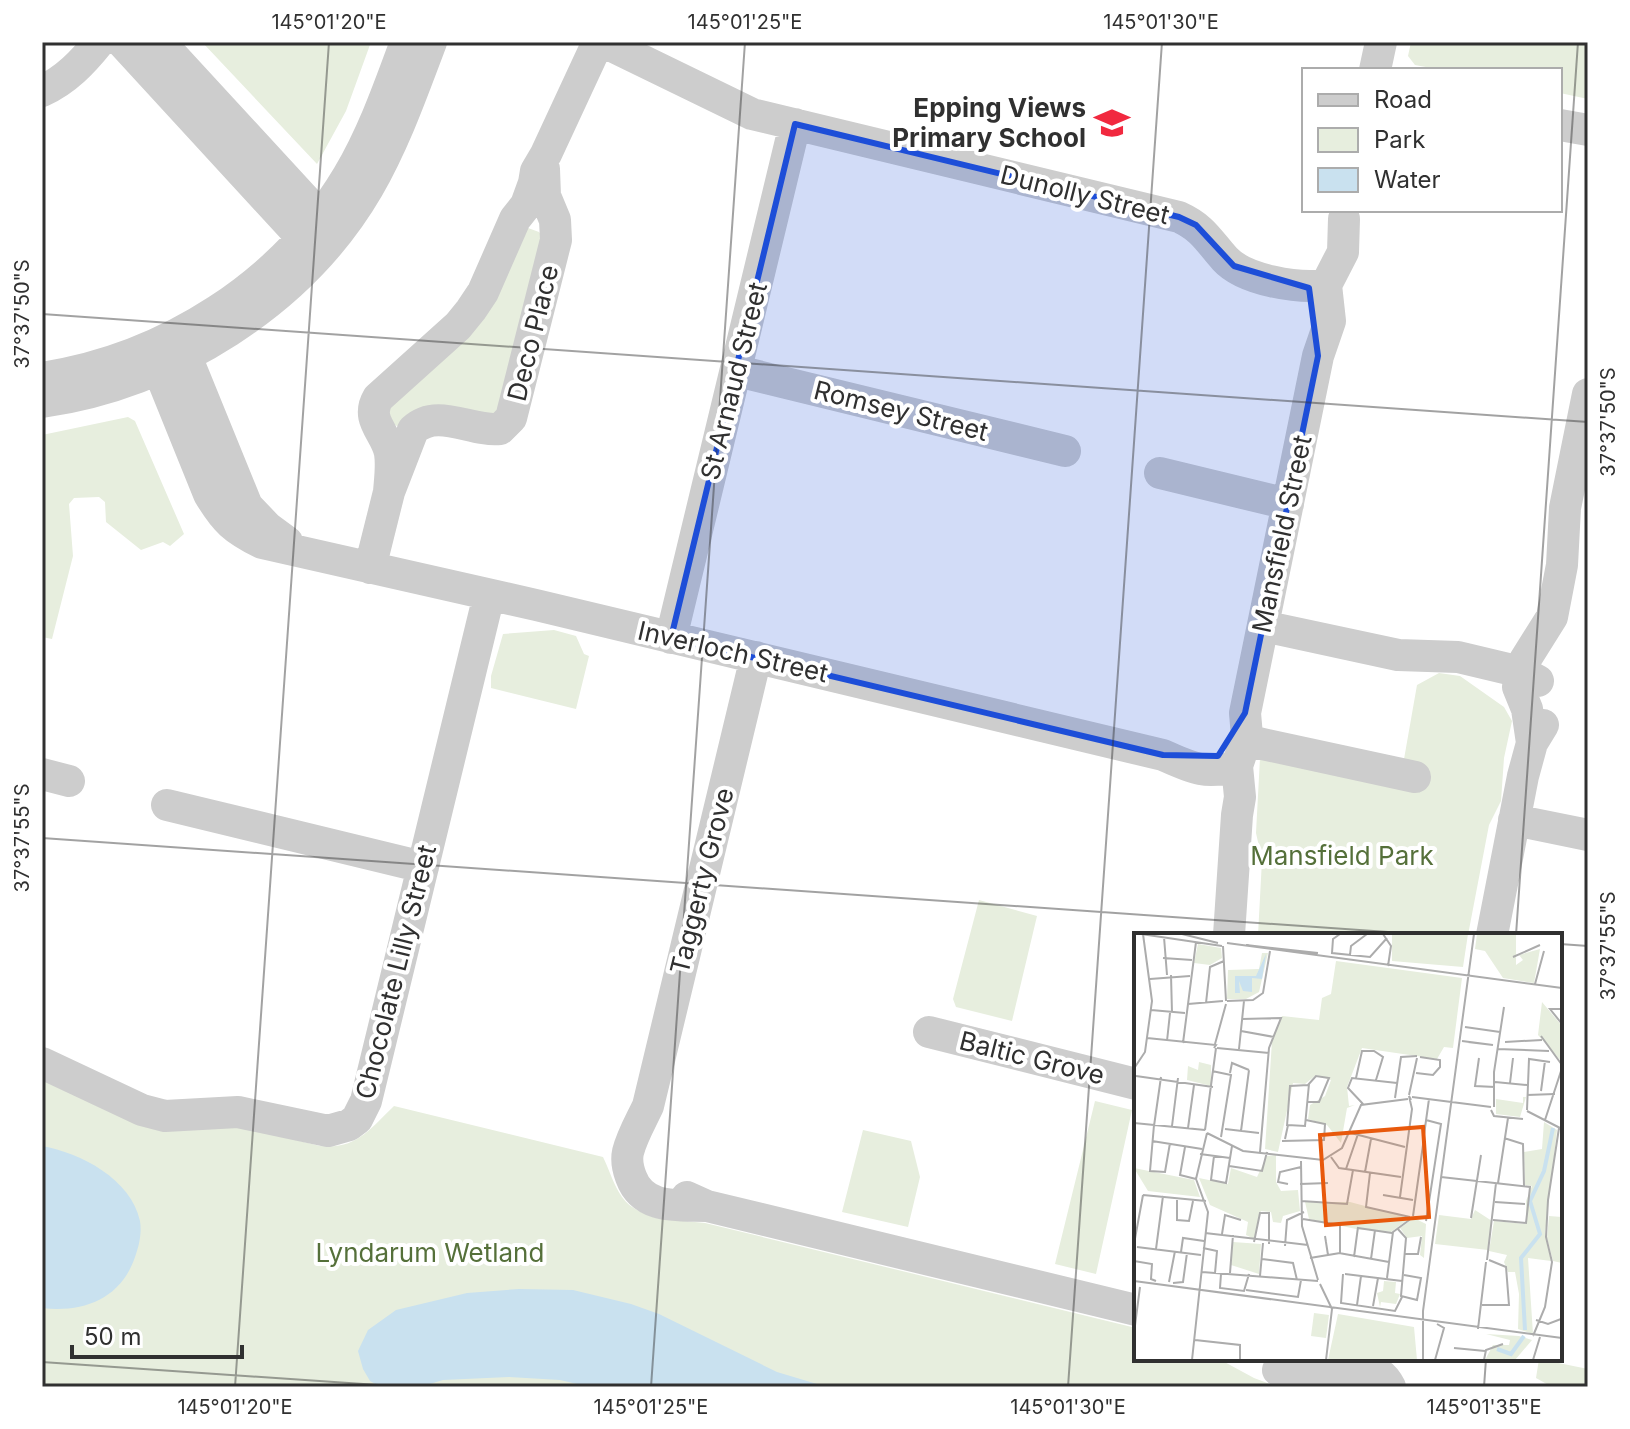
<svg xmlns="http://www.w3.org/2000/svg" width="1630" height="1429" viewBox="0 0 1630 1429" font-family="Inter,sans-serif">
  <rect width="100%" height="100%" fill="#fff"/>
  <path fill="#e7eede" d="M202,42H371L346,111L317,164Z
    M1411,42H1588V99L1560,93V70H1442L1415,65L1408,56Z
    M528,228L539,232L544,238L503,414L397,426L391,423L384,408L524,229Z
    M128,417L135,421L184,534L170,546L163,542L141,550L106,522L105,502L99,497L74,498L69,504L73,556L52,639L42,637V435Z
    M554,630L576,636L584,654L589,656L576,709L491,688V676L503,634Z
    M1439,673L1460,676L1504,707L1512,721L1504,758L1501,801L1489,825L1468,935H1258L1262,860L1256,833L1260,758L1400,782L1417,685Z
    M979,900L1037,916L1012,1021L956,1007L953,999Z
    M42,1078L320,1146C356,1150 370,1129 394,1106L603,1157C609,1169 614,1186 622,1197C639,1221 679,1220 705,1223L1136,1328V1359H1219L1254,1378L1278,1387H42Z
    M1095,1101L1132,1110L1096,1274L1055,1264Z
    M863,1130L911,1141L920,1177L908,1227L842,1212Z
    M1539,1359L1588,1369V1387H1552L1536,1378Z"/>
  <path fill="#c9e1ef" d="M42,1146C81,1153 131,1179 140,1221C142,1233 139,1246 135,1257C121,1299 83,1313 42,1308Z
    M519,1289L573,1290L631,1304L659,1314L777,1372L827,1387H590L560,1380L509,1377L443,1380L420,1387H381L370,1381L363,1369L358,1351L368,1330L396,1310L467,1293Z"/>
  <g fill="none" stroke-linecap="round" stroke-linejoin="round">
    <path stroke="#cdcdcd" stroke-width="32" d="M122,42L316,253
      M160,42L334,231
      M604,42L752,114L1179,217C1203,228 1208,240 1225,259C1244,280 1298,289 1326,285
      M1375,70L1381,42
      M42,91C66,80 83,62 99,42
      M1560,125L1588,130
      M179,339L247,506L268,528L287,542
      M150,348L209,494C225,521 234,529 262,543L536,605L1163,755C1192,768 1205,775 1237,766
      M737,371L1065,451
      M42,378C166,359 283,285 348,176C373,134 389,88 406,42
      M42,402C172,383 301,303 368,188C395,141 412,92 431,42
      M1160,473L1288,504
      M389,492C390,479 392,466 390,453C386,432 365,420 378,398L458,326L471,310L483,292L515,219L526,205L534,183L536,171L546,154L598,42
      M370,568L389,492L413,430C437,407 471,432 500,429L511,418L556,240L555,220L545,196L544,169
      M1263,626L1398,655L1458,657L1521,672L1538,681
      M671,638L795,124
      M1258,743L1415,777
      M1532,743L1527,709L1518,687L1525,660L1552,617L1562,565L1565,508L1588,394
      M42,774L69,781
      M167,805L423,867
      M1514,820L1588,835
      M1229,935L1237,815L1240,797L1237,766L1247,736L1245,713L1318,356L1330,321L1326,285L1343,252L1344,219
      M1492,935L1523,776L1532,743L1543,725
      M929,1032L1136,1084
      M42,1063L142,1110L165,1116L238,1112L328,1131L349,1125L357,1119L366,1101L489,595
      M687,1197L707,1206L1136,1310
      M707,1206C678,1205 643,1210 631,1177C628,1169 626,1161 628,1152C632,1136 641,1121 648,1106L756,657
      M1278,1370L1330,1376L1345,1374
      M1336,1387C1348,1363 1378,1362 1390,1387"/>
  </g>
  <path fill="#1d4ed8" fill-opacity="0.2" stroke="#1d4ed8" stroke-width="6" stroke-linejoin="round" d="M795,124L1179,217L1196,225L1234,266L1309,288L1318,356L1245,713L1218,756L1163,755L671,638Z"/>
  <path fill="none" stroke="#303030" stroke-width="2" stroke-opacity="0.45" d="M42,314L1588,422M42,838L1431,935M1516,935L1578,42M1560,944L1588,946M42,1362L407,1387M235,1387L329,42M651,1387L745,42M1068,1387L1162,42M1484,1387L1486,1359"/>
  <defs>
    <g id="school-bare" transform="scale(2.76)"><path d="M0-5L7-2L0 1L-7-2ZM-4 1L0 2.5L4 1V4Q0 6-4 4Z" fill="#f1293f" stroke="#fff" stroke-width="2.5" paint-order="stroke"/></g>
  </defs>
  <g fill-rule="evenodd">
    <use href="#school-bare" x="1112" y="123"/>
  </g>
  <g text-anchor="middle" stroke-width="8" stroke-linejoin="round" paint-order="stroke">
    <g font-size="26" font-weight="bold" fill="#303030" stroke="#fff" text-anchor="end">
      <text x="1086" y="117">Epping Views<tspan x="1086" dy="30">Primary School</tspan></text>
    </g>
    <g font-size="26" fill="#303030" stroke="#fff">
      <text transform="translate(1085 195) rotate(14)" y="9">Dunolly Street</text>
      <text transform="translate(533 333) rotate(-76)" y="9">Deco Place</text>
      <text transform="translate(734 381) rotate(-76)" y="9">St Arnaud Street</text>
      <text transform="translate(901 411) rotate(14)" y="9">Romsey Street</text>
      <text transform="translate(1282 534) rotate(-78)" y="9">Mansfield Street</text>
      <text transform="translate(733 652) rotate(13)" y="9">Inverloch Street</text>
      <text transform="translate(702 881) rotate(-76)" y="9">Taggerty Grove</text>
      <text transform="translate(396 972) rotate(-76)" y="9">Chocolate Lilly Street</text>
      <text transform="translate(1032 1058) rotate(14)" y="9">Baltic Grove</text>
    </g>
    <g font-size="26" fill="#55703a" stroke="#fff">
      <text x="1342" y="865">Mansfield Park</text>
      <text x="430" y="1262">Lyndarum Wetland</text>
    </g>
  </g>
  <g transform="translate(1134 933)">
    <rect width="428" height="428" fill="#fff"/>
    <path d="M258,1H334L329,34L258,28ZM343,1H382V32L389,27L385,22L406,16L400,50L369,45L351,18L341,16ZM64,11L87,15L88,25L76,32L60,30ZM128,20H134L125,59L112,66H93L94,37L125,36ZM202,28L328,45L319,115L310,114L303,126L228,115L213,154L215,173L221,172L213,175L207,210L193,192L174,186L176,172L191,163L197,147L182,142L171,151L159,150L144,219L131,216L138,108L148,83L185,87L188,65L197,61ZM408,69L428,93V129L404,102ZM65,129L77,132V153L53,147L54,133L64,137ZM389,164H392L386,184L362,181V166L389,170ZM410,189L423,197L411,301L417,328L394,325L399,401L384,396L385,361L381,339H374L370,329L373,322L355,318L360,288L392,291V268L398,253L391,252L390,219L408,216ZM142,222V249L147,258L164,257L166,278L149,283L147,290L139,289L137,279L127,278L120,306L112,302L114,289L76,272L65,245L94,251L97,235L123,244L133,223ZM0,235L60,247L66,264L14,258ZM171,269H216L276,285L257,299L222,296L175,286ZM341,277L358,288L354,317L301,311L305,282L337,286ZM415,283L428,284V330L419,328L413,305ZM280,285L292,291L290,325L286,322L288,303L273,305L266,295ZM99,309L127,311L125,341L97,332ZM250,348L262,349L261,360L266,361L262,371L247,369L246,374L243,360L249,358ZM180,380L195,382L192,405L177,403ZM204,381L280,394L283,427H194ZM352,401L385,403L398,407L381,427H351L359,412H375L376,407Z" fill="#e7eede"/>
    <path d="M132,21L128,46L118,45V59L109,58L105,48L106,60H101V43H122Z" fill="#c9e1ef"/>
    <path fill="none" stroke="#c9e1ef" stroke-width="4" d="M391,397L387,325L406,301L396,268L410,238L419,195M363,416L377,421L390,403"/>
    <path fill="none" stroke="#acacac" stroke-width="2" d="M7,1L88,13M48,1L84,10M206,1L199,6L198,20L236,24L253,5M249,1L257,13L254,33M30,4L33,42M93,10L428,55M112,12L184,20M89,13L92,68M216,22L217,13L233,1M379,24L406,12M29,25L58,27M37,42L38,80M16,46L56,43M401,51L410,18M93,68L119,67L129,60L136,18M72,70L76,34L90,28M54,71L89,68M428,76H416L428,91M17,77L51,80M108,86L147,85L135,115L126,219M331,94L366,99M107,98L140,104M407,103L428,132M13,105L82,112L80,115M33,108L36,80M328,108L359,112M334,109L359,112M371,109L408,107M49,110L62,9M81,111L92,71M83,115L135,120M105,116L110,68M363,116L415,118M345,125L341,153L361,154M78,138L97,142L87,204M96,140L98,130L115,137M282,140L299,142L306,134V127L286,124M2,143L79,154M222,145L228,118H240L249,124L242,147M361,149L393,152M376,150L379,125M407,158L411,128M275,162L283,125M393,162L421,161M278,164L357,174M261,165L267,124L283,123M229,171L214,155L218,145L263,150M360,174V139L370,74M357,177L360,183L389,186M393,177L395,126L416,129M393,178L428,196M292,187L307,191L292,288M411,187L428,135M0,189L1,134L11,119L18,68L9,1M0,190L71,197M20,192L16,238L31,239L36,210M20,193L27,144M38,193L44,145M153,193L156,153L174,152L182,143L195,145L185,169H174M54,195L60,152M91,196L125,200M71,197L82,115M107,198L115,137M213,199L271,214M73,200L109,218L189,227L208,215L227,172L274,166M290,202L295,166M370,205L389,211L390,253M151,206L154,192L171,193L175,151M18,208L68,216M148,208L190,207L191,191L172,187M51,214L46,242L62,246M66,221L96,225M80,223L77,247L92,250L98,213M197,224L205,235L267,244M167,228L168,293L184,347M95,233L128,238L133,219M212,236L224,201M231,239L237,206M236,240L232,274L276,284M307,244L396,254L392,290L359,287M364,250L374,185M154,251L144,249L146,239L167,234M166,251L194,250M9,262L72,268M249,262L279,267M266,264L278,176L275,163L277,167M43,265V287L55,288L59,268M167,268L213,271L219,237M361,269L391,271M279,283L290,205M337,285L347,222M169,286L206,292M206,292V321M224,295L258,300M263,295L272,305L267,363L283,367L287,345L270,342M71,300L174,312M88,301L91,282L107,287M120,309L126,280H135V311M192,309L191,303L194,322M0,311L9,262M151,313L153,287L170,279M3,314L67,322M69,315L83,318L81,340M22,316L29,263M47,319L49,305L70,308M205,320L255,329M270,321H284L287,304M220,324L224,294M176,325L206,320M128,326L159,330L163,347M237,326L241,297M353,327L362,250M0,328L18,331L17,346L22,348M68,339L184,348M96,340L99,302M87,341L86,355L110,358L115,341M209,341L207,370L261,378L268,364M211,341L268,348M126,343L129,310M253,345L259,299L278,285M0,348L428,405M35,349L41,318M39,350L49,349L53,320M186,351L198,376L192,427M112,357L164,364L167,347M223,372L227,343M348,372H375L372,334L355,327M239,373L244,345M402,387L414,391L427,386M344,396L352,329M0,400L6,354M399,403L411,374L418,329L412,304L414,267L425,195M61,407L106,412V427M320,415L351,418M58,427L74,279L62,246L73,200M289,427V378L340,1M301,427L310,395L303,391M350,427L352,417L369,411M399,427L406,404"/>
    <path fill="#e8590c" fill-opacity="0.15" stroke="#e8590c" stroke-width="4" d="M289,194L295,284L192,292L186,202Z"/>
    <rect width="428" height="428" fill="none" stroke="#303030" stroke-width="4"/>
  </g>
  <rect width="1630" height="1429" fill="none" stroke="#ffffff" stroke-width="88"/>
  <rect x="1302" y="68" width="260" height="144" fill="#ffffff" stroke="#acacac" stroke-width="2"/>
  <rect x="1318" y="94" width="40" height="12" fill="#cdcdcd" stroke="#acacac" stroke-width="2"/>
  <text x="1374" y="108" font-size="24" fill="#303030">Road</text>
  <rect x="1318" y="128" width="40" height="24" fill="#e7eede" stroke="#acacac" stroke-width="2"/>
  <text x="1374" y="148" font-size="24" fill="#303030">Park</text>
  <rect x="1318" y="168" width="40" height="24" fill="#c9e1ef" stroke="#acacac" stroke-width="2"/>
  <text x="1374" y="188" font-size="24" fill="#303030">Water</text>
  <path d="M72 1345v12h170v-12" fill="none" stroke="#303030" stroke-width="4"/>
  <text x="84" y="1345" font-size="24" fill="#303030" stroke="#ffffff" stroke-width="6" paint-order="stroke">50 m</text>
  <rect x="44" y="44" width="1542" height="1341" fill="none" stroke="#303030" stroke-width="3"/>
  <g font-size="20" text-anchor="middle" fill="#303030">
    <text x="329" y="29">145°01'20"E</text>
    <text x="745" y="29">145°01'25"E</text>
    <text x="1161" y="29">145°01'30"E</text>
    <text transform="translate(22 314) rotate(-90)" y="7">37°37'50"S</text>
    <text transform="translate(1608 422) rotate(-90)" y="7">37°37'50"S</text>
    <text transform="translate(22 838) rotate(-90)" y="7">37°37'55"S</text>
    <text transform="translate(1608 946) rotate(-90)" y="7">37°37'55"S</text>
    <text x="235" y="1414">145°01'20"E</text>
    <text x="651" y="1414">145°01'25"E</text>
    <text x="1068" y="1414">145°01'30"E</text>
    <text x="1484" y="1414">145°01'35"E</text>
  </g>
</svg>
